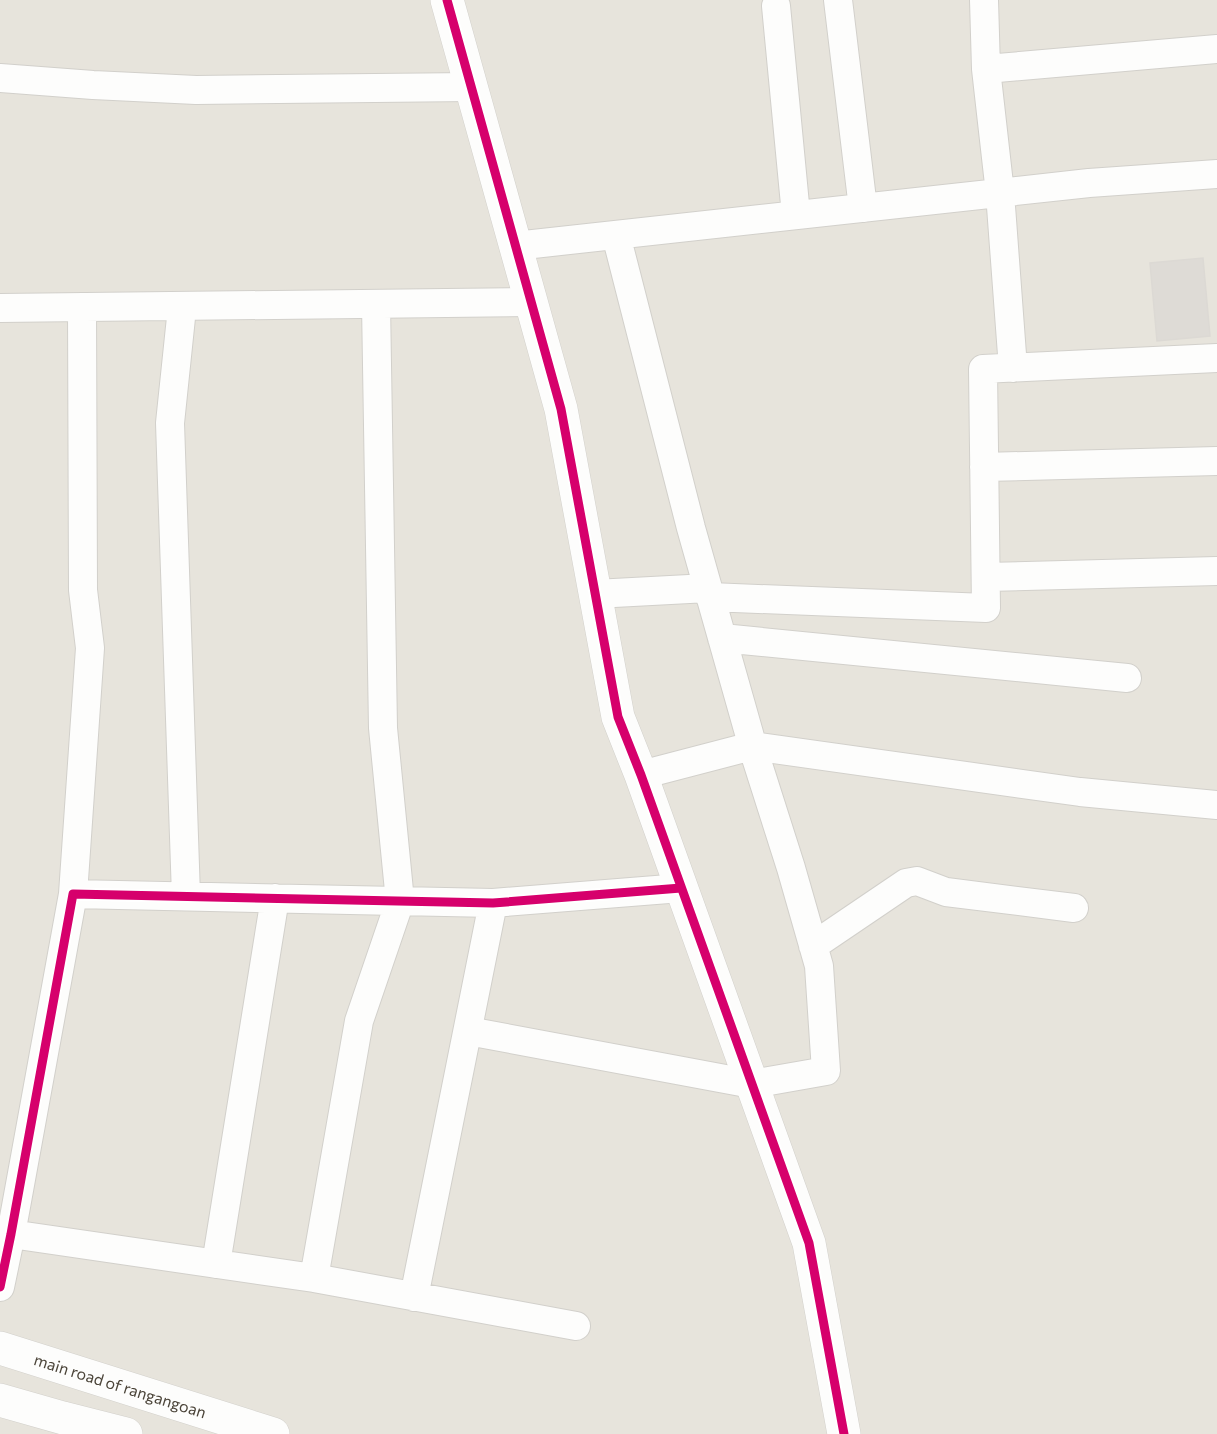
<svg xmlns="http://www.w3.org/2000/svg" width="1217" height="1434" viewBox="0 0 1217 1434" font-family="Commissioner,sans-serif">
  <rect width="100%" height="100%" fill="#f4f2ee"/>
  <path fill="#e7e4dc" d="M0,0H1217V1434H0Z"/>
  <path fill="#dedbd6" stroke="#dcd9d4" stroke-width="1.5" d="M1203,258L1210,336L1157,341L1150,263Z"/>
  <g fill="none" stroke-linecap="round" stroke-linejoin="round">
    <g stroke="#d2d0cb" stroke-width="30">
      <path id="minor" d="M838,0L863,208
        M984,0L986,69L1217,49
        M776,6L796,215
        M986,69L1000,193L1013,368
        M0,78L93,85L196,90L471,87
        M515,246L1089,183L1217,174
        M184,306L182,308L170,423L186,896
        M0,308L531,302
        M984,467L1217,461
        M986,577L1217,571
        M595,594L708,588
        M710,597L986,608L983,369L1217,358
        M722,638L1127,678
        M641,775L752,746L1080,792L1217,805
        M73,894L90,648L83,590L82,307
        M813,946L906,883L917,881L946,892L1074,908
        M468,1031L752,1084L826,1071L819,966L791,868L756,758L691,528L616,235
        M11,1234L314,1278L576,1326
        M216,1264L275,898
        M314,1278L359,1021L400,901L383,728L376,304
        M0,1287L11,1234L73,894L493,903L681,888
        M414,1297L493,903"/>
    </g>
    <g stroke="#d2d0cb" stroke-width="34">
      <g id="tertiary">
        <path d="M447,0L561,409L618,717L641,775L809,1243L844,1434"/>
        <path id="s1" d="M0,1348L273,1434"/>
        <path d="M0,1400L63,1418L126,1434"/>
      </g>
    </g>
    <use href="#minor" stroke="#fdfdfc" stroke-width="28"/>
    <use href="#tertiary" stroke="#fdfdfc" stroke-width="33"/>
    <g stroke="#fff" stroke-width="13">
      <path id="cycleway" d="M447,0L561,409L618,717L641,775L809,1243L844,1434
        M0,1287L11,1234L73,894L493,903L681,888"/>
    </g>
    <use href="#cycleway" stroke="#d6006c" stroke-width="9"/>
  </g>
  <g text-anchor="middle" stroke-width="4.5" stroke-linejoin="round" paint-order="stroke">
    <g font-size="16" fill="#4b4439" stroke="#fff">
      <text dy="6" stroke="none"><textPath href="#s1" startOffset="126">main road of rangangoan</textPath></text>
    </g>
  </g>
</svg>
